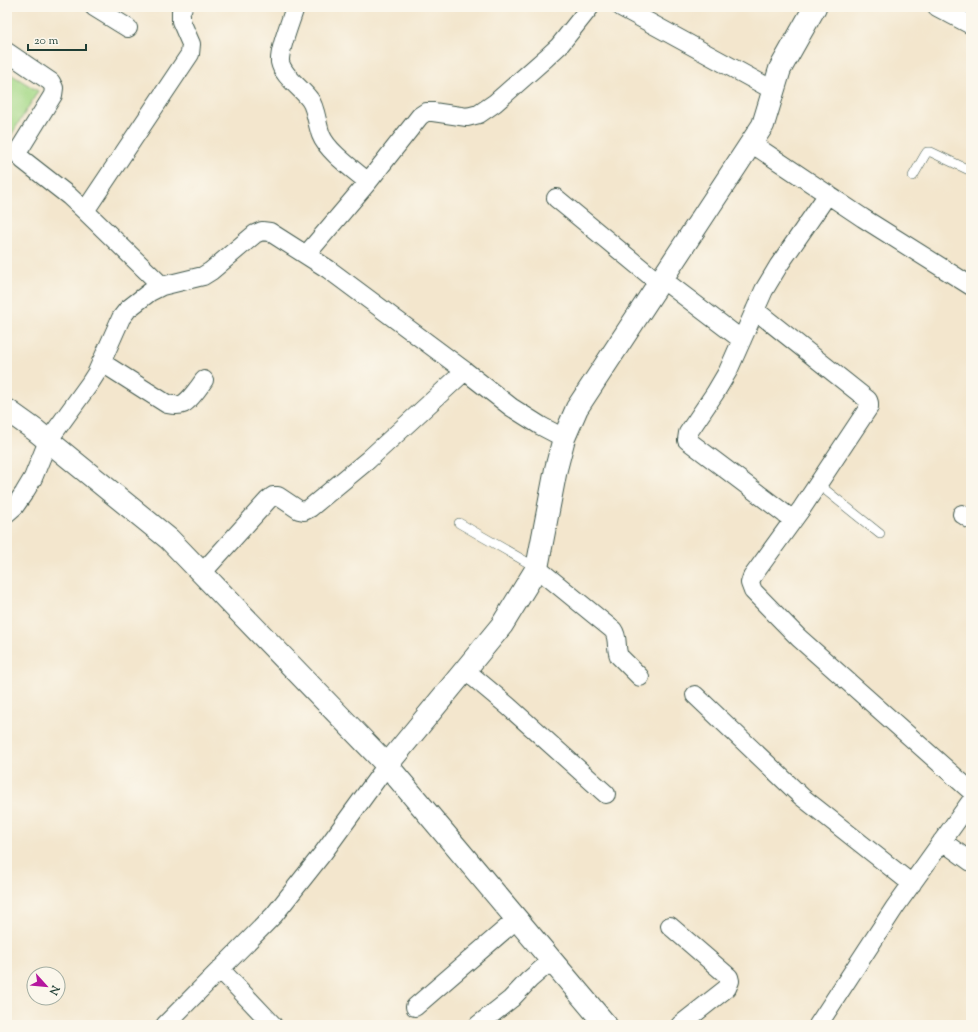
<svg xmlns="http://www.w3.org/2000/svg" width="978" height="1032" viewBox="0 0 978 1032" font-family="'Sorts Mill Goudy',serif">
  <rect width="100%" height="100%" fill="#fbf7ec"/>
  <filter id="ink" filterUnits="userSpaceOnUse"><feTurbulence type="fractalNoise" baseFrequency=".025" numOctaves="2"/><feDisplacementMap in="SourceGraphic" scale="8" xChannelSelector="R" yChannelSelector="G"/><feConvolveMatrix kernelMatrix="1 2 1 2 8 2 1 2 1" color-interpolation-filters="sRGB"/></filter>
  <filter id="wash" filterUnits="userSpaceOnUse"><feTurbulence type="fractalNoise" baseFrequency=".012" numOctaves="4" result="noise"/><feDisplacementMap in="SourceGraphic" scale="16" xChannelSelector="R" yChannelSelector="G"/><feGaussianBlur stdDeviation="0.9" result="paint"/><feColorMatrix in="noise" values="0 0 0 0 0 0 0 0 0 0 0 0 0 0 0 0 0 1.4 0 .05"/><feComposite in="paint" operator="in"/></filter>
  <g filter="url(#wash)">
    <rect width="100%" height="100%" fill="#f3e6cd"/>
    <path fill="#a6d988" stroke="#628b5e" d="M7,72L38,91L7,142Z"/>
  </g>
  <g filter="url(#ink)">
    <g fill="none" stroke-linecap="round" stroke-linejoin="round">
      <g stroke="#3f564b" stroke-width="10">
        <path id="service" d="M913,176L925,155L927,152H931L971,171
          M818,484L880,534
          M459,523L537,568"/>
      </g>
      <g stroke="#3f564b" stroke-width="20">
        <path id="minor" d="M94,7L128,28
          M295,7C291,21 279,49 280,62C283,77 302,88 310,100C316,108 317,125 321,135C327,151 354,170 368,182
          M621,7L773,90
          M937,7L971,25
          M7,52L51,82L54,88L53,95L19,150V155L23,160L69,196L85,211L162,286
          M751,143L863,218L971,286
          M556,198L659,283
          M85,211L190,54L191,44L181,21V11L183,7
          M306,255L368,182L420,116L426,112H433L467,117L479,114L495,103L546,58L559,46L590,7
          M662,279L742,340
          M755,310L868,400L869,403V407L802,508L752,577L750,583L753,591L799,638L971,791
          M101,362L167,404C172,405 179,406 183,404C189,401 200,386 204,380
          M7,513L15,506L24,493L33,478L48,441L90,383L97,372L121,318L128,309L150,292L162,286L203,276L211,271L255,234L262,231L270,232L328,269L465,371L511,407L541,426L564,438
          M962,514L971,520
          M793,520L687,440L688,433L715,393L728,371L764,290L779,265L828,194
          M537,568L613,630C619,638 615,647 619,656L640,677
          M202,573L268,500L273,496H278L299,510L304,511L310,508L368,460L465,371
          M465,670L508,706L606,794
          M695,695L802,797L912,884
          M942,841L971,862
          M670,926L729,977L730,981L727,988L680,1025
          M220,969L273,1025
          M415,1007L517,919
          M165,1025L274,915L323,853L387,765
          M478,1025L511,999L529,980L551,961
          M818,1025L895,907L971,801"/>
      </g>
      <g stroke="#3f564b" stroke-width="24">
        <path id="tertiary" d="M387,765L502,625L537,568L556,469L564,438L577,408L763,125L780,69L815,7"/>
      </g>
      <g stroke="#3f564b" stroke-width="24">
        <path id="secondary" d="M7,410L35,430L169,539L387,765L606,1025"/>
      </g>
      <use href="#service" stroke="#fff" stroke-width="9"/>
      <use href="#minor" stroke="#fff" stroke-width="18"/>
      <use href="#tertiary" stroke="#fff" stroke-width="22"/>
      <use href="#secondary" stroke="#fff" stroke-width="22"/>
    </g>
  </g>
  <rect width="978" height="1032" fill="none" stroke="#fbf7ec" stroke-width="24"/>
  <g transform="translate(46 986) rotate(117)"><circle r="19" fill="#fbf7ec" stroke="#a3ada2"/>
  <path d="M0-3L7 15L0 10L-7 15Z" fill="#b5179e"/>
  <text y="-6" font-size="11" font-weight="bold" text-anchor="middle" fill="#1f3d34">N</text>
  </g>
  <path d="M28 44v6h58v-6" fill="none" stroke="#1f3d34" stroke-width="2"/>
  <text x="34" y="44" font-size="12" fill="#1f3d34" stroke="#fbf7ec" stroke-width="3" paint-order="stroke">20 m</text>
</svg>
